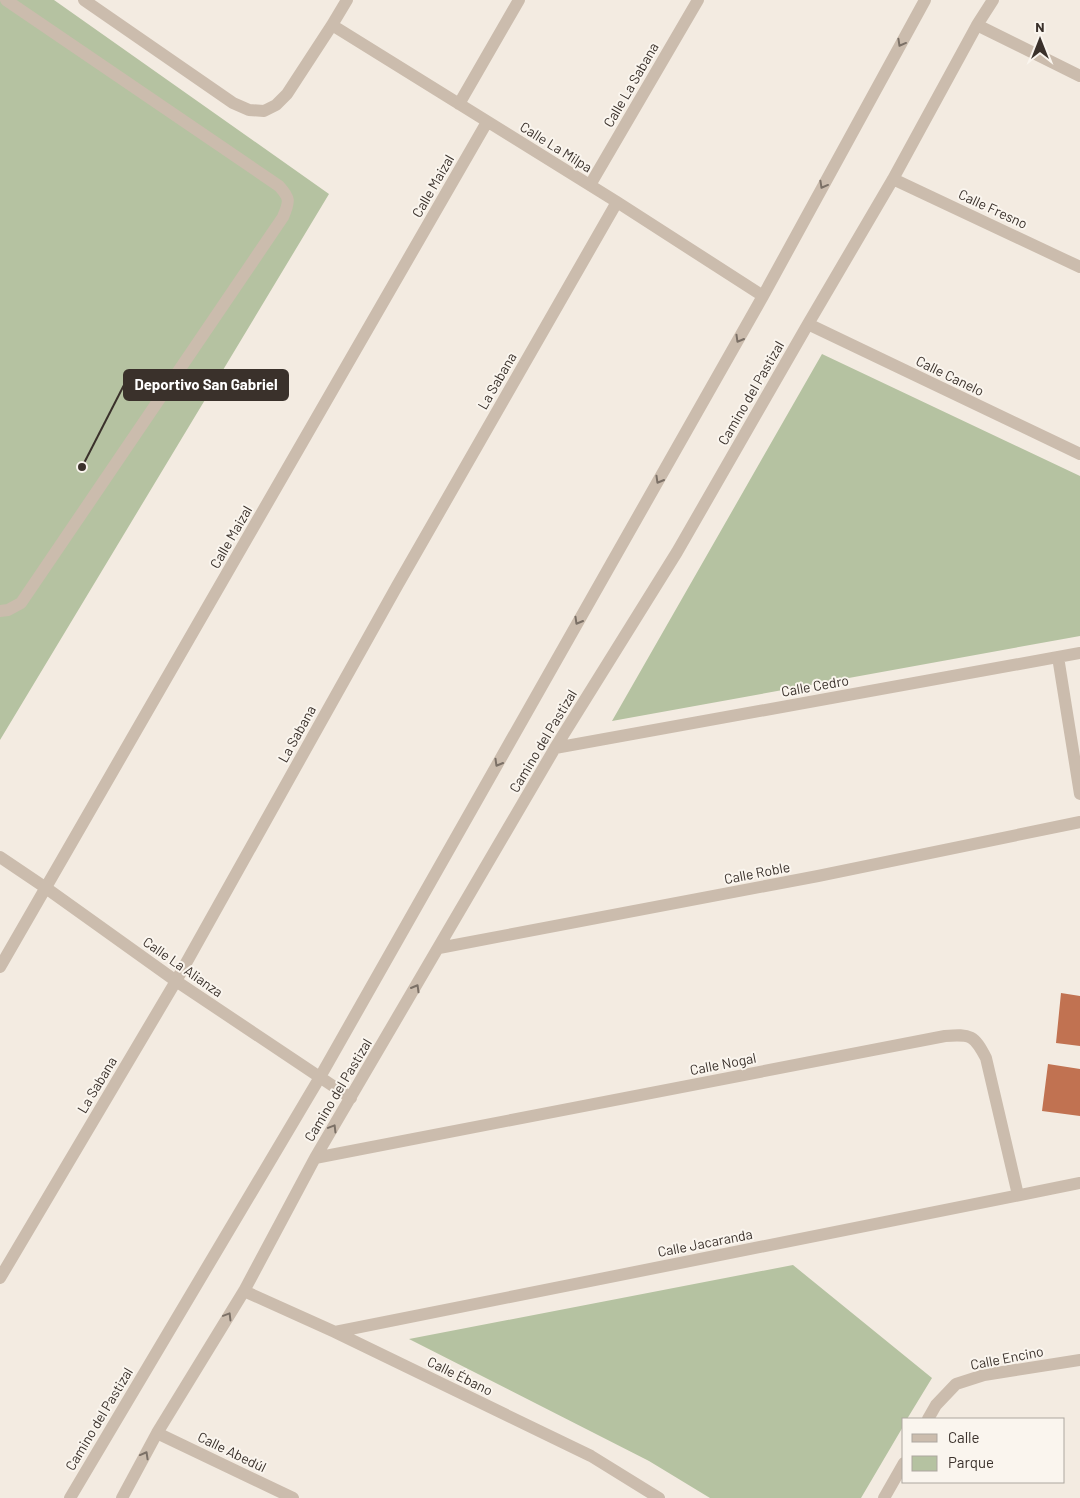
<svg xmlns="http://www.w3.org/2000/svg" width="1080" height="1498" viewBox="0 0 1080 1498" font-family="Barlow,sans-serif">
  <rect width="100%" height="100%" fill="#f3ebe1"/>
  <path fill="#b5c2a1" d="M0,0H54L329,194L0,740Z
    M822,354L1080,476V636L612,721Z
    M793,1265L932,1378L907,1419H904V1425L861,1498H710L649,1461L409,1339Z"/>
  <path fill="#c17251" d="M1061,993L1080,996V1046L1056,1043Z
    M1048,1064L1080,1069V1116L1042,1111Z"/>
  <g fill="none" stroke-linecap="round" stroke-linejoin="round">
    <path stroke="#cbbcad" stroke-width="12" d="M84,0L233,103L249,110L264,111L276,105L287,94L332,25L347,0
      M332,25L617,202L763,296
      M977,25L1080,76
      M459,104L519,0
      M893,179L1080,267
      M590,185L698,0
      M808,324L1080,454
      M0,611L8,610L21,603L283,217C290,201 290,198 279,186L6,0
      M1058,657L1080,794
      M555,748L1080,653
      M0,857L46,888L176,981L351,1098
      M439,948L818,876L1080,822
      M0,967L487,122
      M315,1158L945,1036C971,1034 974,1035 986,1058L1018,1195
      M0,1278L176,981L397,586L617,202
      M244,1291L335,1332L591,1456L659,1498
      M335,1332L1080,1183
      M928,1419L936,1405L956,1384L984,1375L1080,1360
      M157,1433L293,1498
      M70,1498L320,1077L763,296L925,0
      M122,1498L157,1433L244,1291L315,1158L555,748L677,552L808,324L893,179L977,25L993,0
      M884,1498L904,1463"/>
  </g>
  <defs><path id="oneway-chevron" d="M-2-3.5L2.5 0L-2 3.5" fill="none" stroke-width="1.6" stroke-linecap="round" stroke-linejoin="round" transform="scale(1.25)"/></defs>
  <g stroke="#7b7066">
    <use href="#oneway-chevron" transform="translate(901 43) rotate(119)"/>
    <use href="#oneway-chevron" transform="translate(823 185) rotate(119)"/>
    <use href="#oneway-chevron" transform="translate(739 339) rotate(120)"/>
    <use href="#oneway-chevron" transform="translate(659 480) rotate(120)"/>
    <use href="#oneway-chevron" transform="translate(578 621) rotate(120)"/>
    <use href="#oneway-chevron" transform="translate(498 763) rotate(120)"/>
    <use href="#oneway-chevron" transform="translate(416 988) rotate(-60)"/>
    <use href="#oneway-chevron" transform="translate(333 1128) rotate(-59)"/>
    <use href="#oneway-chevron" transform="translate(228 1316) rotate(-59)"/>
    <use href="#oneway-chevron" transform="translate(145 1455) rotate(-61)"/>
  </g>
  <g text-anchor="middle" stroke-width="4" stroke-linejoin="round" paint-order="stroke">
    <g font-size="14" fill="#3a312b" stroke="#faf5ee">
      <text transform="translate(631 85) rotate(-60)" y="5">Calle La Sabana</text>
      <text transform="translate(556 147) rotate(32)" y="5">Calle La Milpa</text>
      <text transform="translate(433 186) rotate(-60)" y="5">Calle Maizal</text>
      <text transform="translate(993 209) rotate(25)" y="5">Calle Fresno</text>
      <text transform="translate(950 376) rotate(26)" y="5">Calle Canelo</text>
      <text transform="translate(497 381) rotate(-60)" y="5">La Sabana</text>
      <text transform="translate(751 393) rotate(-60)" y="5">Camino del Pastizal</text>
      <text transform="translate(231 537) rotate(-60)" y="5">Calle Maizal</text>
      <text transform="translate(815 686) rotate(-10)" y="5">Calle Cedro</text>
      <text transform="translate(297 734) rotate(-61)" y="5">La Sabana</text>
      <text transform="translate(543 741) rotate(-59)" y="5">Camino del Pastizal</text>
      <text transform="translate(757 873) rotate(-11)" y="5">Calle Roble</text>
      <text transform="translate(183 967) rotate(35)" y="5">Calle La Alianza</text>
      <text transform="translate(723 1064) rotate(-11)" y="5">Calle Nogal</text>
      <text transform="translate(97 1085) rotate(-59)" y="5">La Sabana</text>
      <text transform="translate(338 1090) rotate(-59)" y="5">Camino del Pastizal</text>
      <text transform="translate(705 1243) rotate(-11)" y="5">Calle Jacaranda</text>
      <text transform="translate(1007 1358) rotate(-11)" y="5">Calle Encino</text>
      <text transform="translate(460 1376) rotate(26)" y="5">Calle Ébano</text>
      <text transform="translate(99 1419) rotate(-59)" y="5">Camino del Pastizal</text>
      <text transform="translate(232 1452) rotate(26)" y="5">Calle Abedúl</text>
    </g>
  </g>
  <path fill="none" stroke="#3a312b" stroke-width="2" d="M82 467L124 385"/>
  <circle fill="#3a312b" stroke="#faf5ee" stroke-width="2" cx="82" cy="467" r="5"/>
  <rect fill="#3a312b" stroke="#3a312b" stroke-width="2" x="124" y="370" width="164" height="30" rx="5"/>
  <g font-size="15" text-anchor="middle" font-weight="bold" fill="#fff">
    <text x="206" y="390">Deportivo San Gabriel</text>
  </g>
  <rect x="902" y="1418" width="162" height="65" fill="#faf5ee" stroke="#ada7a0"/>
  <rect x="912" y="1434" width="25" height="8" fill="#cbbcad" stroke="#ada7a0"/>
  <text x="948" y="1443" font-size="15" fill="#3a312b">Calle</text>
  <rect x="912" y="1456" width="25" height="15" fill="#b5c2a1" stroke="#ada7a0"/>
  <text x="948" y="1468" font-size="15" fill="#3a312b">Parque</text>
  <g transform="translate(1040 40)" stroke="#faf5ee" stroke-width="4" paint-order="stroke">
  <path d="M0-4L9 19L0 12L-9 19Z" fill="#3a312b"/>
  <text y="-8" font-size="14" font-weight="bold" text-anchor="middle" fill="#3a312b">N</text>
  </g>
</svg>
